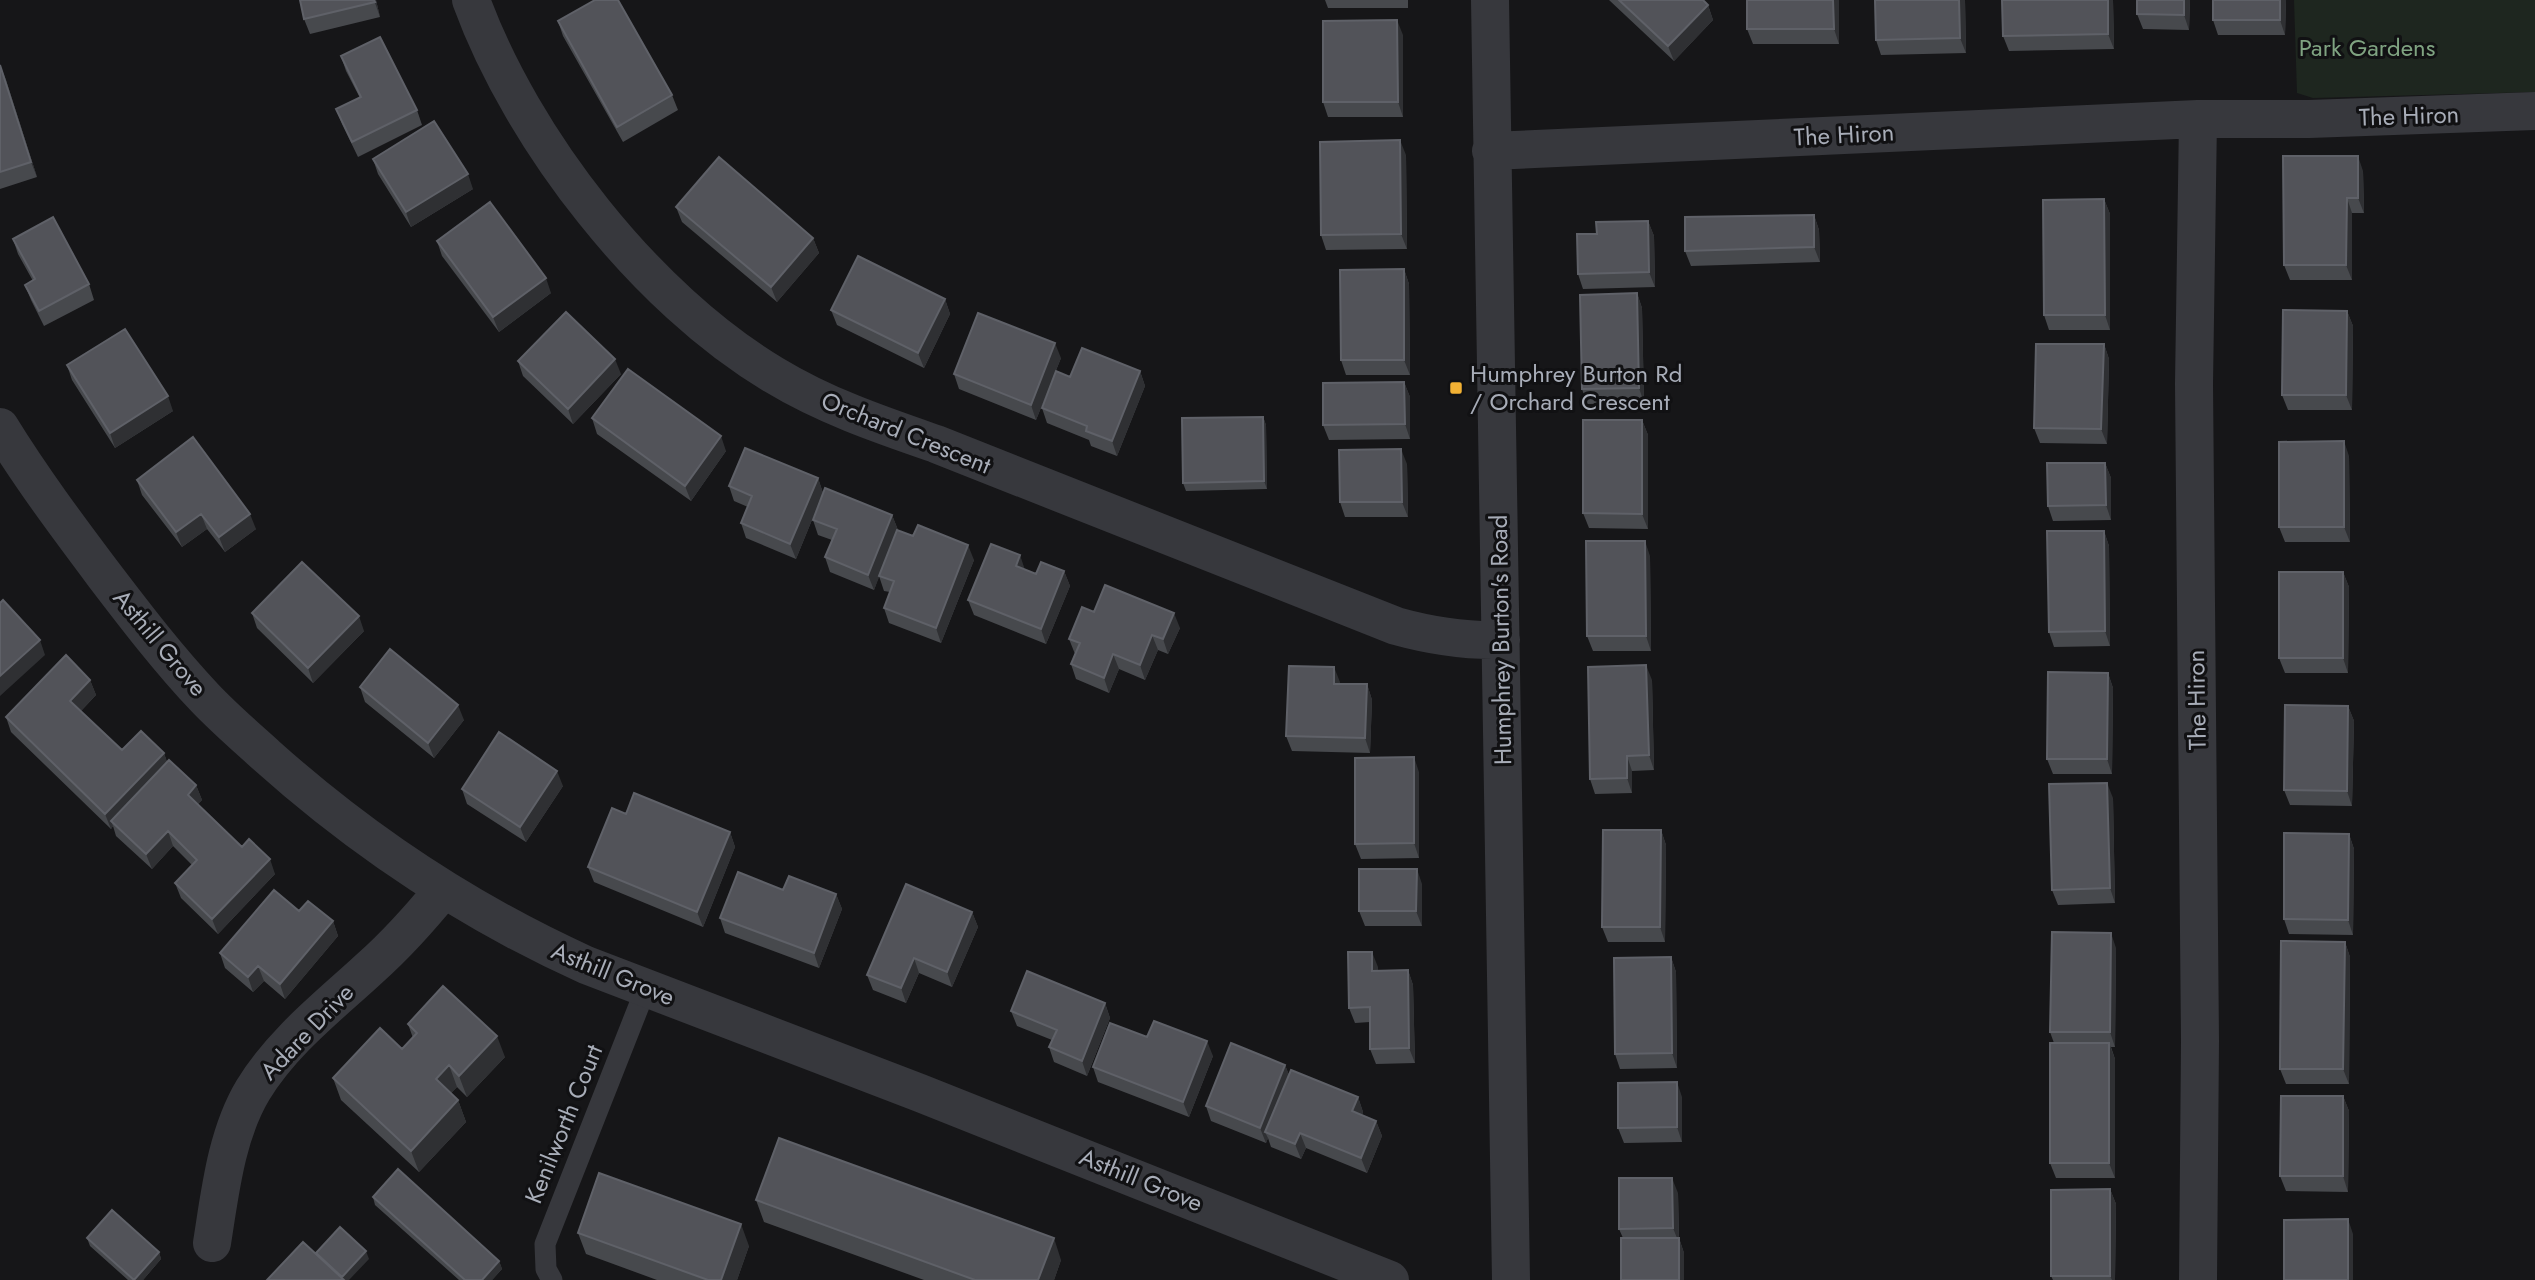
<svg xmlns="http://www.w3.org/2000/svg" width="2535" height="1280" viewBox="0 0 2535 1280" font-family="Jost,sans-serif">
  <rect width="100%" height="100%" fill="#161618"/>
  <path fill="#1e261f" d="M2294,0H2535V92L2313,98L2297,93Z"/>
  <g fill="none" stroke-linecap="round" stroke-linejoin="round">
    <path stroke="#37383d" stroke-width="21" d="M552,1280L546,1269L545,1244L646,988"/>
    <path stroke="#37383d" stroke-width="38" d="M471,0C522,140 646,299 774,375C825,406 881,425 936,444L1396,626C1432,636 1464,641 1501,640
      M1490,0L1511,1280
      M1491,151L2198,119H2309L2535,111
      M0,427C32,479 68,527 104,575C136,617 169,660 205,698C225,719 246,737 267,756C363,842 469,912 586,965L920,1093L1390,1280
      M212,1243C220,1193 226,1135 253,1090C283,1041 329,1006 370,968C397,944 421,917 443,890
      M2198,1280L2200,1041L2194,384L2198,119"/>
  </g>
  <path fill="#47494d" d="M376,0L380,17L310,34L304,19Z
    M1325,0H1408V8H1328Z
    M1609,0H1703L1708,5L1713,20L1674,61Z
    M1747,0H1839V44H1753L1747,29Z
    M1875,0H1965L1966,53L1881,55L1876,40Z
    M2002,0H2113L2114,49L2009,51L2003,36Z
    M2190,0L2189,30L2143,29L2137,14Z
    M2286,0L2285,35H2218L2213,20Z
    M558,21L672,95L678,110L623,142L563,36Z
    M1403,35V117H1328L1323,102Z
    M341,56L417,110L422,125L358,157L342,124L336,109L360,98L346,71Z
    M0,65L6,80L37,177L0,189Z
    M1406,155L1407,249L1326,250L1321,235Z
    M373,159L473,189L411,227L378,174Z
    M2363,171L2364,213H2352V280H2290L2284,265Z
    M2104,199L2110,214V330H2049L2044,315Z
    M676,207L813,238L819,253L777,302L682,222Z
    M1814,215L1819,230L1820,262L1691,266L1685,251Z
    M1648,221L1654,236L1655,287L1583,289L1578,274Z
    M13,239L89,284L94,300L44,326L31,300L25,285L33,281L18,254Z
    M437,241L551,293L499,332L442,256Z
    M1404,269L1409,284L1410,375H1346L1341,360Z
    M1637,293L1642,308L1644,403L1587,404L1582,389Z
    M945,299L950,314L924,368L837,325L831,310Z
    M2347,311L2353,326L2352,410H2288L2282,395Z
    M2104,344L2109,359L2107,444L2040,443L2034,428Z
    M1061,358L1036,420L959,389L954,374Z
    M518,361L621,374L573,424L523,376Z
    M67,365L173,411L115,448L72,380Z
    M1140,371L1145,386L1117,456L1091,446L1089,440L1047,423L1042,408L1070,377Z
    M1404,382L1410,397V439L1329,440L1323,425Z
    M1263,417L1266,425L1267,489L1186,491L1183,483Z
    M592,418L726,451L691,501L597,434Z
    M1642,420L1648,435V529L1589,528L1583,513Z
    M2349,456L2350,542H2285L2279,527Z
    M2105,463L2111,478V520L2053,521L2048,506Z
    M1407,464L1408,517H1345L1340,502Z
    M818,478L823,493L796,559L746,538L741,523L748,507L734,501L729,486Z
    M137,480L256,529L225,552L207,529L182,547L142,495Z
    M892,515L898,530L974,560L941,643L889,623L884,608L890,592L884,591L879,576L874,590L830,572L825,557L832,540L818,535L813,520Z
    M2104,531L2109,546L2110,646L2054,647L2049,632Z
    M1650,556L1651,651H1593L1587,636Z
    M1025,570L1036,574L1064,571L1070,586L1046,644L974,615L968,600Z
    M2343,572L2349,587L2348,673H2285L2279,658Z
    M1094,612L1180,628L1168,654L1158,650L1145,680L1119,669L1109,693L1076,679L1071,664L1075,654L1069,639Z
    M252,613L364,631L313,683L257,628Z
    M2108,673L2113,688L2112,774H2053L2047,759Z
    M90,680L96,695L81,711L122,750L164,753L167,762L196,785L202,800L198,804L242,847L275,874L218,934L181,898L175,883L192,865L173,846L152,869L116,836L113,826L111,829L11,732L6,717Z
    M1652,680L1654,770L1632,771V793L1595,794L1590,779Z
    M1340,682V684H1367L1372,700L1370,753L1292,751L1286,736Z
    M360,687L464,720L434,758L365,702Z
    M2348,706L2354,721L2352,806L2290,805L2284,790Z
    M1419,772V858L1361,859L1355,844Z
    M563,786L526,842L467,804L462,789Z
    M2113,798L2115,903L2058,905L2052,890Z
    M626,814L730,832L735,847L703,927L594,882L588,867Z
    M1661,830L1666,845L1665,942H1608L1602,927Z
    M2349,834L2354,849L2353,935L2289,934L2284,919Z
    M1422,884V926H1365L1359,911Z
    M783,890L836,894L842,909L819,968L725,933L720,918Z
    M299,911L333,921L338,936L285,999L264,981L253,992L225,968L220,953Z
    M972,912L978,927L952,987L919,973L906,1003L873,990L867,975Z
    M2345,942L2350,957L2349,1084H2286L2280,1069Z
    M2116,948L2115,1047H2111L2115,1059V1178H2056L2050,1163L2054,1043L2050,1032Z
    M1671,957L1676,972L1677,1068L1620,1069L1615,1054Z
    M1378,967V971L1408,970L1413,985L1415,1063L1376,1064L1370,1049V1022L1355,1023L1349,1008Z
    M1105,1003L1110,1018L1087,1076L1054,1062L1049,1047L1052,1040L1017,1026L1011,1011Z
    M408,1024L505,1057L467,1097L457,1087L451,1093L458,1100L466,1122L419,1172L341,1100L333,1078L402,1049L413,1038Z
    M1147,1037L1213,1056L1189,1117L1098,1082L1093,1067Z
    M1285,1065L1289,1075L1358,1097L1363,1112L1362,1115L1376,1121L1382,1136L1367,1173L1306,1148L1301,1159L1271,1147L1268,1138L1266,1143L1211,1121L1206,1106Z
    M2343,1096L2349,1111L2348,1192L2286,1191L2280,1176Z
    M1682,1097V1142L1624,1143L1618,1128Z
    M2110,1189L2116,1204L2115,1280H2053L2051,1276Z
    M1678,1193L1679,1238L1684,1253L1623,1238L1619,1229Z
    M373,1197L499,1261L502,1269L492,1280H459L375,1205Z
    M756,1200L1061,1260L1054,1280H924L764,1222Z
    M578,1233L749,1246L737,1280H657L586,1254Z
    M87,1238L159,1252L161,1259L143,1280H128L90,1246Z"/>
  <path fill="#2f3033" d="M374,0H376L380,17Z
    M1833,0H1839V44L1834,29Z
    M1959,0H1965L1966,53L1960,38Z
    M2108,0H2113L2114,49L2108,34Z
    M2184,0H2190L2189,30L2184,15Z
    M2280,0H2286L2285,35L2280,20Z
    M1708,5L1713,20L1674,61L1668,46Z
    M1397,20L1403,35V117L1398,102Z
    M1,65L6,80L37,177L31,162Z
    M1400,140L1406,155L1407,249L1401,234Z
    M2358,156L2363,171L2364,213L2358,198Z
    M468,174L473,189L411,227L406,212Z
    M2347,198L2352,213V280L2346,265Z
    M2104,199L2110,214V330L2105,315Z
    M1814,215L1819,230L1820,262L1814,247Z
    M1648,221L1654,236L1655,287L1649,272Z
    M813,238L819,253L777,302L771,287Z
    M1404,269L1409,284L1410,375L1404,360Z
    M546,278L551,293L499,332L493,317Z
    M1637,293L1642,308L1644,403L1639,388Z
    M945,299L950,314L924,368L918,353Z
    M2347,311L2353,326L2352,410L2346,395Z
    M1055,343L1061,358L1036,420L1031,405Z
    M2104,344L2109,359L2107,444L2101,429Z
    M615,359L621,374L573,424L568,409Z
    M1140,371L1145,386L1117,456L1112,441Z
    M1404,382L1410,397V439L1405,424Z
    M168,396L173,411L115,448L110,433Z
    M1263,417L1266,425L1267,489L1264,481Z
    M1642,420L1648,435V529L1642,514Z
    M721,436L726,451L691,501L685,486Z
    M2344,441L2349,456L2350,542L2344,527Z
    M1401,449L1407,464L1408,517L1402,502Z
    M2105,463L2111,478V520L2106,505Z
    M818,478L823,493L796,559L790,544Z
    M201,514L207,529L182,547L176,532Z
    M250,514L256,529L225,552L219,537Z
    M892,515L898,530L874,590L868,575Z
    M2104,531L2109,546L2110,646L2105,631Z
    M1645,541L1650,556L1651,651L1646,636Z
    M968,545L974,560L941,643L936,628Z
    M1020,555L1025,570L1016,566Z
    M1064,571L1070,586L1046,644L1041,629Z
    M2343,572L2349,587L2348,673L2343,658Z
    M1174,613L1180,628L1168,654L1163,639Z
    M359,616L364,631L313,683L308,668Z
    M1152,635L1158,650L1145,680L1140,665Z
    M40,640L45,655L0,696V676Z
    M1113,654L1119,669L1109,693L1104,678Z
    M1646,665L1652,680L1654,770L1649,755Z
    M1334,667L1340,682L1339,699L1334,684Z
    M2108,673L2113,688L2112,774L2107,759Z
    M90,680L96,695L76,716L70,701Z
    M1367,684L1372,700L1370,753L1365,738Z
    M458,705L464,720L434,758L428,743Z
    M2348,706L2354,721L2352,806L2347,791Z
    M164,753L169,768L111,821L113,826L111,829L105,814Z
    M1627,756L1632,771V793L1627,778Z
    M1414,757L1419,772V858L1414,843Z
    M557,771L563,786L526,842L520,827Z
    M2107,783L2113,798L2115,903L2110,888Z
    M196,785L202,800L193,810L188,795Z
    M1661,830L1666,845L1665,942L1660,927Z
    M168,831L173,846L152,869L146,854Z
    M730,832L735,847L703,927L697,912Z
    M2349,834L2354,849L2353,935L2348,920Z
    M270,859L275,874L218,934L212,919Z
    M1417,869L1422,884V926L1416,911Z
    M836,894L842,909L819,968L814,953Z
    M972,912L978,927L952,987L947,972Z
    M333,921L338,936L285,999L280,984Z
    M2111,933L2116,948L2115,1047L2110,1032Z
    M2345,942L2350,957L2349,1084L2343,1069Z
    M1372,952L1378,967V986L1372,971Z
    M1671,957L1676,972L1677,1068L1672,1053Z
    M914,958L919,973L906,1003L901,988Z
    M258,966L264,981L253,992L248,977Z
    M1408,970L1413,985L1415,1063L1409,1048Z
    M1105,1003L1110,1018L1087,1076L1082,1061Z
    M497,1036L505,1057L467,1097L459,1076Z
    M1207,1041L1213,1056L1189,1117L1183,1102Z
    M2109,1043L2115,1059V1178L2109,1163Z
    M449,1065L457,1087L443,1101L436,1079Z
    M1285,1065L1291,1080L1265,1132L1268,1138L1266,1143L1260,1128Z
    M1677,1082L1682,1097V1142L1677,1127Z
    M2343,1096L2349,1111L2348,1192L2343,1176Z
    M1358,1097L1363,1112L1358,1126L1352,1111Z
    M458,1100L466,1122L419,1172L411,1151Z
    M1376,1121L1382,1136L1367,1173L1361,1158Z
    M1300,1133L1306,1148L1301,1159L1295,1144Z
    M1672,1178L1678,1193L1679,1243L1673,1228Z
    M2110,1189L2116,1204L2115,1280H2112L2110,1276Z
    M2348,1219L2353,1234V1280H2348Z
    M741,1224L749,1246L737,1280H721Z
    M1054,1238L1061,1260L1054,1280H1038Z
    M1679,1238L1684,1253V1280H1679Z
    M366,1251L369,1259L349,1280H343L342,1277Z
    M159,1252L161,1259L143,1280H134Z
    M499,1261L502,1269L492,1280H482Z"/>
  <path fill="#525359" stroke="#5f6168" stroke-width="2" d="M300,0H374L375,2L304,19Z
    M595,0H618L672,95L617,127L558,21Z
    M1619,0H1703L1708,5L1668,46Z
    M1747,0H1833L1834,29H1747Z
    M1875,0H1959L1960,38L1876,40Z
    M2002,0H2108V34L2003,36Z
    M2137,0H2184V15L2137,14Z
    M2213,0H2280V20H2213Z
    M1397,20L1398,102H1323V21Z
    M380,37L417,110L352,142L336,109L361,97L341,56Z
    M0,65L31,162L0,172Z
    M434,121L468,174L406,212L373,159Z
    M1400,140L1401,234L1321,235L1320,142Z
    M2283,156H2358V198H2347L2346,265H2284Z
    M719,157L813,238L771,287L676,207Z
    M2104,199L2105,315H2044L2043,200Z
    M490,202L546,278L493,317L437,241Z
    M1814,215V247L1685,251V217Z
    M53,217L89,284L39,311L25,285L35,279L13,239Z
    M1648,221L1649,272L1578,274L1577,234H1597L1596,222Z
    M858,256L945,299L918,353L831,310Z
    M1404,269V360H1341L1340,270Z
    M1637,293L1639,388L1582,389L1580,295Z
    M2283,310L2347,311L2346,395H2282Z
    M566,312L615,359L568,409L518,361Z
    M978,313L1055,343L1031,405L954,374Z
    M125,329L168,396L110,433L67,365Z
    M2036,344H2104L2101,429L2034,428Z
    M1082,348L1140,371L1112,441L1086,431L1087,426L1042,408L1056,371L1070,377Z
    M628,369L721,436L685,486L592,418Z
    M1404,382L1405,424L1323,425V383Z
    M1263,417L1264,481L1183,483L1182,418Z
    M1583,420H1642V514L1583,513Z
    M193,437L250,514L219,537L201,514L176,532L137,480Z
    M2344,441V527H2279V442Z
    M745,448L818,478L790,544L741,523L752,496L729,486Z
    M1401,449L1402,502H1340L1339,450Z
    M2047,463H2105L2106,505L2048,506Z
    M825,488L892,515L868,575L825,557L837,529L813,520Z
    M918,525L968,545L936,628L884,608L894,581L879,576L897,530L913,536Z
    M2047,531H2104L2105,631L2049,632Z
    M1586,541H1645L1646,636H1587Z
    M991,544L1020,555L1016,566L1036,574L1041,562L1064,571L1041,629L968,600Z
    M302,562L359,616L308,668L252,613Z
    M2279,572H2343V658H2279Z
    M1105,585L1174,613L1163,639L1152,635L1140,665L1113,654L1104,678L1071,664L1080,643L1069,639L1082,607L1094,612Z
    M3,600L40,640L0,676V603Z
    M390,649L458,705L428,743L360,687Z
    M66,655L90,680L70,701L122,750L141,731L164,753L105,814L6,717Z
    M1646,665L1649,755L1627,756V778L1590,779L1588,667Z
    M1289,666L1334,667V684H1367L1365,738L1286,736Z
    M2048,672L2108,673L2107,759H2047Z
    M2285,705L2348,706L2347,791L2284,790Z
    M499,732L557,771L520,827L462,789Z
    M1414,757V843L1355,844V758Z
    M169,760L196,785L188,795L242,847L249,839L270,859L212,919L175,883L197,860L168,831L146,854L111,821Z
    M2107,783L2110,888L2052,890L2049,784Z
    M634,793L730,832L697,912L588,867L612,808L626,814Z
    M1603,830H1661L1660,927H1602Z
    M2284,833L2349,834L2348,920L2284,919Z
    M1359,869H1417L1416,911H1359Z
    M738,872L783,890L789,876L836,894L814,953L720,918Z
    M906,884L972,912L947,972L914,958L901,988L867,975Z
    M274,890L299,911L308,901L333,921L280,984L258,966L248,977L220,953Z
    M2052,932L2111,933L2110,1032H2050Z
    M2281,941L2345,942L2343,1069H2280Z
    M1348,952H1372V971L1408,970L1409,1048L1370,1049V1007L1349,1008Z
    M1671,957L1672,1053L1615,1054L1614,958Z
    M1027,971L1105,1003L1082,1061L1049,1047L1057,1030L1011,1011Z
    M443,986L497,1036L459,1076L449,1065L436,1079L458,1100L411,1151L333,1078L380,1028L402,1049L417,1033L408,1024Z
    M1154,1021L1207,1041L1183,1102L1093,1067L1110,1023L1147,1037Z
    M1231,1043L1285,1065L1260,1128L1206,1106Z
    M2050,1043H2109V1163H2050Z
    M1291,1070L1358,1097L1352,1111L1376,1121L1361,1158L1300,1133L1295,1144L1265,1132Z
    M1677,1082V1127L1618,1128V1083Z
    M2281,1096H2343V1176H2280Z
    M779,1138L1054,1238L1038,1280H975L756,1200Z
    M398,1169L499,1261L482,1280H465L373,1197Z
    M599,1173L741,1224L721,1280H708L578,1233Z
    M1619,1178H1672L1673,1228L1619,1229Z
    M2110,1189V1276H2051V1190Z
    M112,1210L159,1252L134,1280L87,1238Z
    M2348,1219V1280H2284V1220Z
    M340,1227L366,1251L342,1277L316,1253Z
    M1621,1238H1679V1280H1621Z
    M303,1242L344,1280H267Z"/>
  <rect fill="#f2b134" stroke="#111113" stroke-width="2.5" x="1449" y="381" width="14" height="14" rx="3.5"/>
  <g text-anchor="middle" stroke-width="6" stroke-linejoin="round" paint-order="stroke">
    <g font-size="24" fill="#7fa381" stroke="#111113">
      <text x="2367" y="56">Park Gardens</text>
    </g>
    <g font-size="24" fill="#a8adb8" stroke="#111113">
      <text transform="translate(2409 116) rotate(-2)" y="8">The Hiron</text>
      <text transform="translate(1844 135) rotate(-3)" y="8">The Hiron</text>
      <text transform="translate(906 433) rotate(22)" y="8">Orchard Crescent</text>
      <text transform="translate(1501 640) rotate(-91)" y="8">Humphrey Burton's Road</text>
      <text transform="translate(160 643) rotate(50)" y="8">Asthill Grove</text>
      <text transform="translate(2197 700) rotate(-91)" y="8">The Hiron</text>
      <text transform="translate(613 974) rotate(22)" y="8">Asthill Grove</text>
      <text transform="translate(307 1032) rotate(-46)" y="8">Adare Drive</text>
      <text transform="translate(564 1124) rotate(-68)" y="8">Kenilworth Court</text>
      <text transform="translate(1141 1180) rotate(22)" y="8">Asthill Grove</text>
    </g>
    <g font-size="24" fill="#a8adb8" stroke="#111113" text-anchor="start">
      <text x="1470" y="382">Humphrey Burton Rd<tspan x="1470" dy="28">/ Orchard Crescent</tspan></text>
    </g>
  </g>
</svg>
